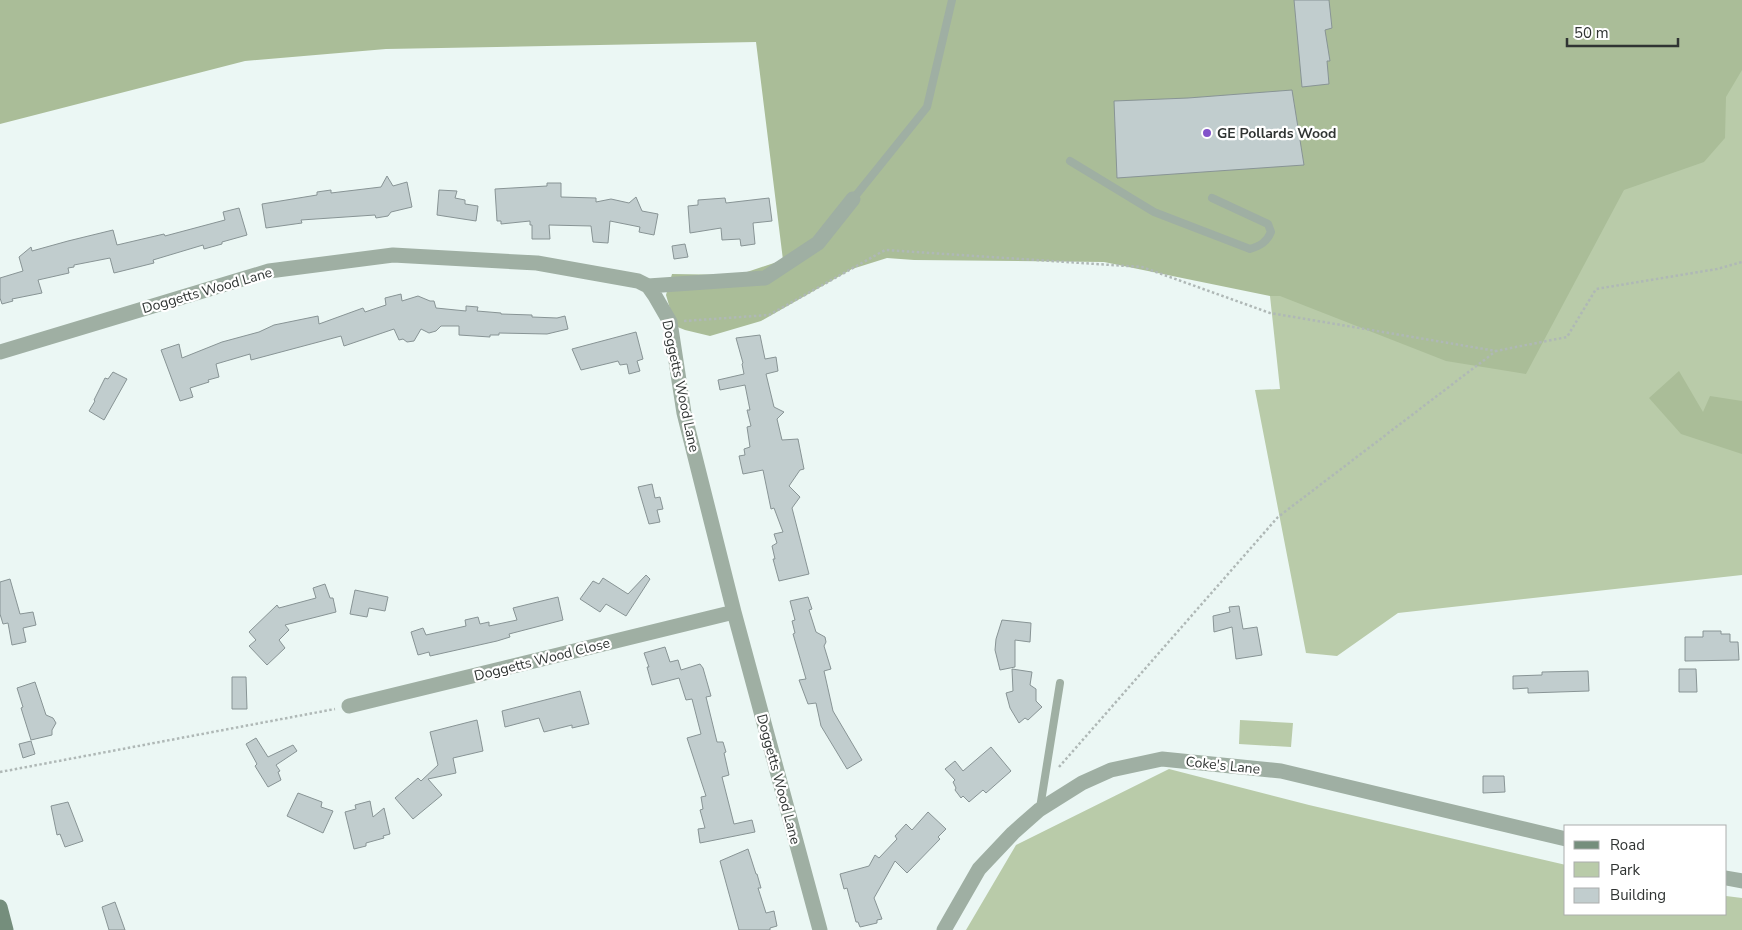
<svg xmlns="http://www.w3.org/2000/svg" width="1742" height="930" viewBox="0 0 1742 930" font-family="'Nunito Sans',sans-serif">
  <rect width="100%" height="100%" fill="#ebf7f4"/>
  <path fill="#b9cba9" d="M1742,56V575L1398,613L1337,656L1306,653L1255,390L1280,389L1270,296L1474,293L1609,193Z
    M1240,720L1293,723L1291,747L1239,744Z
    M1169,769L1309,805L1566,865V914H1726V896L1742,898V930H966L1016,845Z"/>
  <path fill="#aabd98" d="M0,0H1742V70L1726,97L1725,138L1704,162L1624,190L1526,374L1446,361L1280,296H1270L1104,262L914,260L887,258L852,269L761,321L710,336L685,330L675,326L666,295L672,274L738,275L783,260L756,42L386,49L245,61L0,124Z
    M1679,371L1703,412L1710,396L1742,401V454L1681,434L1649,398Z"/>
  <path fill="#c1cdce" stroke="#889495" d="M1294,0H1329L1332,28L1325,30L1330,61H1327L1329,84L1302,87Z
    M1292,90L1304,165L1117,178L1114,101L1188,98Z
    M387,176L393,186L407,182L412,207L391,212L388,216L376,218L375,215L301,220L302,223L266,228L262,204L317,195V192L331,190V193L381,187Z
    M547,183H561V197L596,198V202L611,199L629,203L636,197L642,211L658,214L654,235L639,232L640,227L610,221L608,243L593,242L591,226L549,225L550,239H532V225H530V221L501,224V221H497L495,189L547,186Z
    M439,190L457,191L455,198L465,200V204L478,206L476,221L437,215Z
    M725,198L726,203L769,198L772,221L753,223L755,244L741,246L740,239L722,240L721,228L690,233L688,206L698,205V200Z
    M239,208L247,235L222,242V244L204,249L203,245L153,260L154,263L114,273L110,258L74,265V267L68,268L69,273L38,280L42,293L12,299L13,301L2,304L0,298V278L23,271L19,257L31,247L32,251L68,241L113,230L117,245L164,234L165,236L225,220L223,212Z
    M685,244L688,257L674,259L672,246Z
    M401,294L402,301L418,296L430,301H434L436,308L466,311V306L478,307L477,311L501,313V314L532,315V317L557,318L565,316L568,329L547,334L499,333V335H490V337L459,335V326H441L436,331L429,333L421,329L414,341L407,342L403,339L399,340L394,329L344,346L341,336L251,360L250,354L216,364L219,377L208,380L209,382L190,388L193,397L180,401L161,350L179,344L182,358L222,342L259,332L274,325L318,316L319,324L363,308L365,312L386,305L385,298Z
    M636,332L643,359L637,361L640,371L629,374L627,364L620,365L618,361L581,370L572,349Z
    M760,335L765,359L776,357L778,371L766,374L774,407L784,412L777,419L782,440L798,439L804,469L800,470L789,486L800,497L792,508L809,574L779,581L773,559H775L772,546L777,543L774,534L783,532L774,508L771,509L763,470L743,474L739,456L745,455L744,449L750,447L747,427L751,426L747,410H750L745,385L720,390L718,380L744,374L742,364L743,363L736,338Z
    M113,372L127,379L104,420L89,411L95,401L94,400L105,378L108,379Z
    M652,484L655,498L660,497L663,509L657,510L660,522L649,524L638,487Z
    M646,575L650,579L626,616L606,604L600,612L580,599L593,581L599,584L603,578L628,594Z
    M10,579L20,614L33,612L36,625L23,628L26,642L12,645L8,623L3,624L0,614V582Z
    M325,584L330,598H333L336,612L285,625L289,630L279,640L285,648L267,665L249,646L256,640L249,632L277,605L279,608L316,598L313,588Z
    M355,590L388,597L385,611L369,608L367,617L350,614Z
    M558,597L563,620L509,634L510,637L497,641L430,656L429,652L418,655L411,632L423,628L426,635L466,626L465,620L478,617L480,624L489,622V626L517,620L513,608Z
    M808,597L812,609L809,610L816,632L825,637L826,642L824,646L831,669L824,671L833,711L862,760L847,769L821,726L816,703L808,704L799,680L806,679L793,634L795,633L792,621L795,620L790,601Z
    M1239,606L1243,629L1257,627L1262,655L1236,659L1232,627L1214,632L1213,616L1230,612L1229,607Z
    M1002,620L1031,623L1030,642L1015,640V667L1000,670L995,650L996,639Z
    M1703,631H1721V634H1730V642H1738L1739,660L1685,661V637H1703Z
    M665,647L670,662L678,660L681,670L700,664L703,668L711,696L706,697L717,742H723L726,752L724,753L729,775L722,777L734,824L752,820L755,832L700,843L698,829L705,828L700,810L703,809L701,797L706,796L687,738L701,734L692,699L686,700L679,678L652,685L647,667H649L644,653Z
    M1012,669L1032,672L1030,685L1036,689V701L1042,707L1028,720L1025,718L1019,723L1010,708L1006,693L1013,691Z
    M1679,669H1696L1697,692H1679Z
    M1588,671L1589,691L1528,693V688L1513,689V676L1542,675V672Z
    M232,677H246L247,709H232Z
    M35,682L46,715L53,718L56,723L52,730V735L31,740L21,708L23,707L17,688Z
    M580,691L589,724L572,728V725L544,732L539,718L505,727L502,711Z
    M477,720L483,751L453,758L456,773L428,779L442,795L413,819L395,798L418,778L421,781L438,765L430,732Z
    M256,738L268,757L293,745L297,751L276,765L280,771L278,772L281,780L268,787L255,766L257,764L246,744Z
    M31,741L35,754L23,758L19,744Z
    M991,747L1011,771L986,793L983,790L969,802L963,796L961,798L955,790L956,788L953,782L955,780L945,769L955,761L963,771Z
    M1483,776H1504L1505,792L1483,793Z
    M298,793L322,802L321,807L333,811L323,833L287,816Z
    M370,801L373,817L384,808L390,834L383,836L384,838L366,843V846L354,849L345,812L356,809L355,805Z
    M68,802L83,841L65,847L60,834L57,835L51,806Z
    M928,812L946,829L938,837L940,839L907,873L895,861L874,898L882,919L877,920V923L860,927L858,922H856L847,888L844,889L840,874L869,866L875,855L879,858L897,839L895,836L906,824L912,830Z
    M748,849L756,874H757L761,888H758L766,913L774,911L777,926L770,928V930H739L720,861Z
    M115,902L125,930H109L102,907Z"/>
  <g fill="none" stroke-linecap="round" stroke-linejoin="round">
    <path stroke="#afb8b6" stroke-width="2.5" stroke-dasharray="2.5 2.5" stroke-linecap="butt" d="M684,321L769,315L885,250L1142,267L1270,313L1496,351L1567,337L1596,289L1717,269L1742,262
      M1059,767L1278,517L1496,351
      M0,772L335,709"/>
    <path stroke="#9fafa3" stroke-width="8" d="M1070,161L1154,212L1250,249C1260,246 1267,242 1271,232L1268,224L1212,198
      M853,199L927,107L952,0
      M1040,808L1060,683"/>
    <path stroke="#9fafa3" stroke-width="15" d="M648,286L765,278L818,243L853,199
      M0,352L269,271L393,255L537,263L638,281L648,286L655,296L670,322L684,413L734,612L820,930
      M349,706L734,612
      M1726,878L1742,881
      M944,930L979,869L1013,833L1039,810L1082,783L1111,770L1162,759L1281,771L1566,839"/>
    <path stroke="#758e7c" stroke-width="15" d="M0,907L6,930"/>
  </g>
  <circle fill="#8252ca" stroke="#fff" stroke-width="2" cx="1207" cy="133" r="5"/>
  <g text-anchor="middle" stroke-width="4.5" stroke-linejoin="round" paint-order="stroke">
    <g font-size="14" font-weight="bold" fill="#303433" stroke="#fff" text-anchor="start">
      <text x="1217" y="138">GE Pollards Wood</text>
    </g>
    <g font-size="14" fill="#303433" stroke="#fff">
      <text transform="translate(207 290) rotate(-16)" y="5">Doggetts Wood Lane</text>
      <text transform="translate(681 386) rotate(78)" y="5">Doggetts Wood Lane</text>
      <text transform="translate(542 659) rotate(-14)" y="5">Doggetts Wood Close</text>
      <text transform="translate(1223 765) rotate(6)" y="5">Coke's Lane</text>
      <text transform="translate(779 779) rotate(75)" y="5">Doggetts Wood Lane</text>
    </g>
  </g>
  <rect x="1564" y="825" width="162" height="90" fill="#ffffff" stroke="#acaead"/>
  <rect x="1574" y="841" width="25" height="8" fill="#758e7c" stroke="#acaead"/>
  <text x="1610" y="850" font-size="15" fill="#303433">Road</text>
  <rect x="1574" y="862" width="25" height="15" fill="#b9cba9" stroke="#acaead"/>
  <text x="1610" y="875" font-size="15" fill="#303433">Park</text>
  <rect x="1574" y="888" width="25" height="15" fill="#c1cdce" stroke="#acaead"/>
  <text x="1610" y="900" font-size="15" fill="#303433">Building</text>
  <path d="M1567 38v8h111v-8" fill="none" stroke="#303433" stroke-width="2.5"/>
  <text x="1574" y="38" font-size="15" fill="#303433" stroke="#ffffff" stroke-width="4" paint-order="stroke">50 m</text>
</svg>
